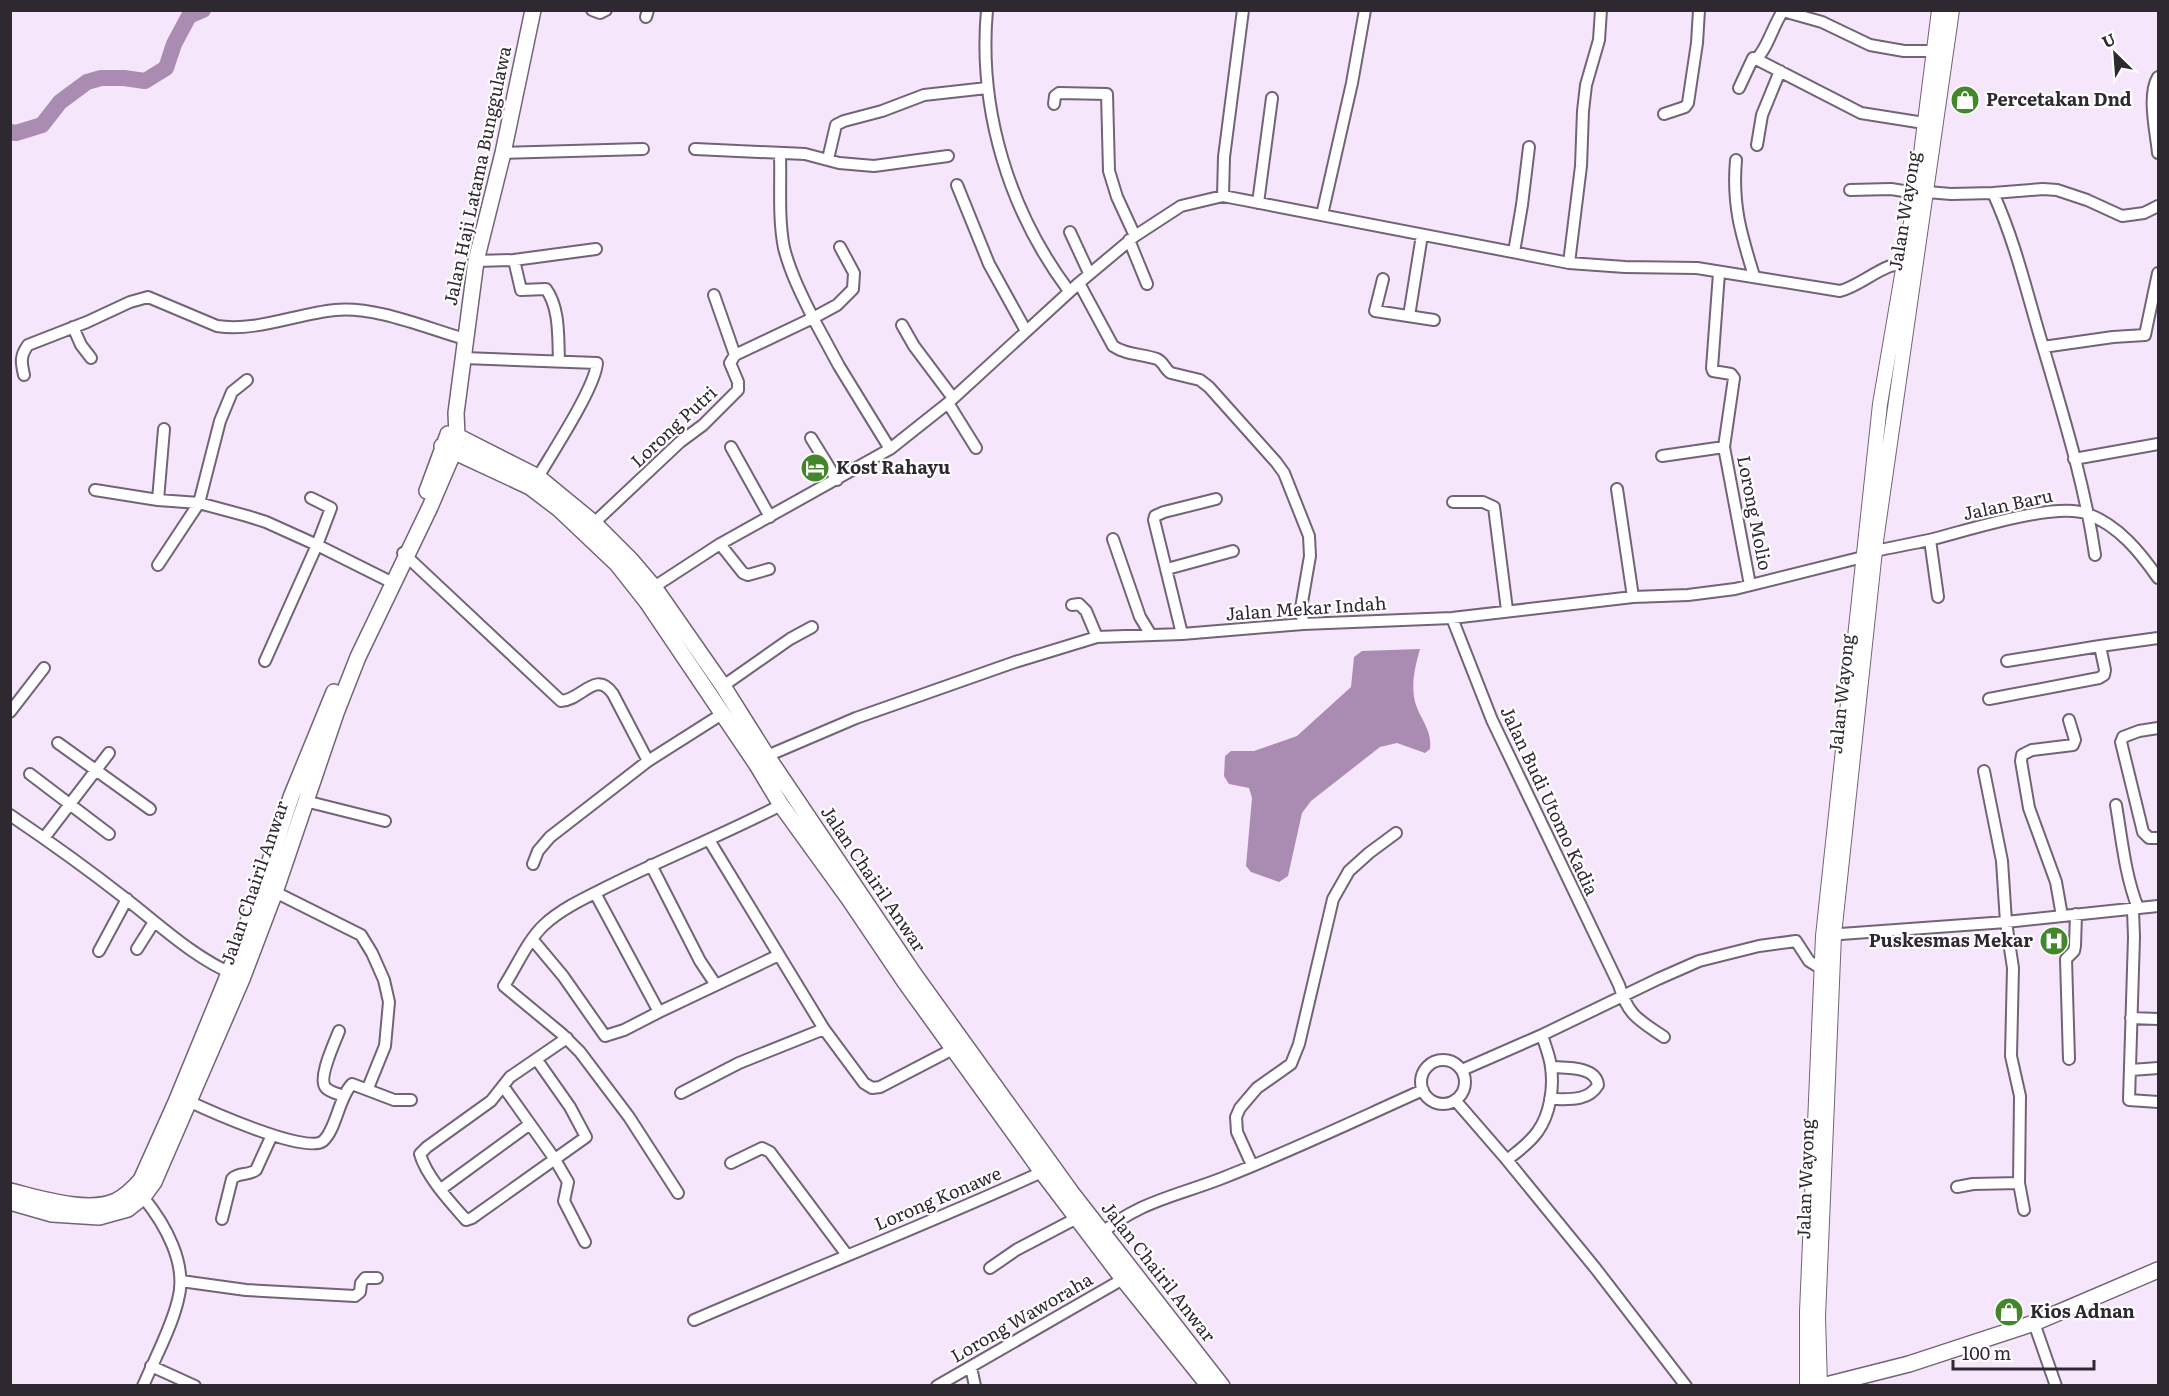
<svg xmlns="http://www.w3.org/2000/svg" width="2169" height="1396" viewBox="0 0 2169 1396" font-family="Literata,serif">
  <rect width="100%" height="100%" fill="#f6e6fb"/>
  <path fill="#aa8cb2" d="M1420,649C1415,667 1410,686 1416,705C1422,722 1432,730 1430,749L1425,753L1397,743L1380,747L1311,801L1302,813L1288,876L1279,882L1251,872L1246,866L1252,798L1249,788L1229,784L1224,776L1225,756L1231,751H1254L1297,736L1351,687L1354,657L1362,651Z"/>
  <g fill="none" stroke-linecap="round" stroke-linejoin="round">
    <path stroke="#aa8cb2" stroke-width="16" d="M10,132L16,133L42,125L60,102L87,82L101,78H124L145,81L166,68L174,44L189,16L203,10"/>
    <g stroke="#726476" stroke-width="14">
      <path id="minor" d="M592,10L600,13L606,10
        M987,10C978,110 1009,211 1069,291
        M646,17L648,10
        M1756,59L1861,113L1924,123
        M2158,77C2147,95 2156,132 2158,153
        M1739,88L1753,58L1756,59C1767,50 1773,25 1783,11L1822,22L1870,45L1904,51H1934
        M1054,104L1055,96L1059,93L1107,94L1109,171L1117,197L1135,236
        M1664,114L1685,107L1688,103L1697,43L1699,10
        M1757,145L1762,115L1780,71
        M695,149L805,154L839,163L874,166L948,156
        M503,153L643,149
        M828,159L836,125L844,121L882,111L924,95L987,88
        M1736,160C1732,205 1741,234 1754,276
        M957,185L989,264L1026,331
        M1850,190L1891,189L1916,193
        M1927,192L1951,194L1993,193L2043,189L2057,190L2087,200L2122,216L2144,213L2158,206
        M1993,193C2016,243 2028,298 2044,350C2064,418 2085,486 2095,555
        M1223,196L1224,157L1243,10
        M1258,203L1272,98
        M1322,215L1352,83L1365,10
        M1070,232L1089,273
        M1129,240L1147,284
        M840,247L854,273L853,289L837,305L813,318L839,366L890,449
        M1514,252L1522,205L1529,147
        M514,260L596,249
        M476,261L514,260L521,290L546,289C560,308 558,338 559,361
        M1569,263L1581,166L1583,111L1586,85L1599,40L1601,10
        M1719,273L1712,368L1713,371L1731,374L1734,378L1724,447
        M1383,279L1375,311L1434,320
        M1079,283L1113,346C1126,355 1143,354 1157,359C1164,362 1165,370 1171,373L1200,380L1209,387L1276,462L1284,473L1309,536L1310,556L1301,608L1303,624
        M714,295L735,355
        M1409,316L1422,235
        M902,325L914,346L953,398
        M73,327L81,345L91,358
        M2043,347L2113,337L2145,335L2158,273
        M464,358L597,363C595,388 552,453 538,477
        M24,375C21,362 20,356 28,345L87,322L130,302L148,297L217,326C256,332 296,314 335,310C376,306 426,328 465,339
        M948,403L976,448
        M811,438L837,480
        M731,447L770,517
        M1662,456L1724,447L1750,585
        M2074,459L2158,444
        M1617,489L1633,597
        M95,490L158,500L199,503L247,516L266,522L317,545L387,580
        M158,500L164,429
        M1453,502H1483L1494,507L1507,610
        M594,523L680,442L703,425L738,390V382L730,363L735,355L813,318C802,296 790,272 784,248C778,218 781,185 780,155
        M1113,539L1140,617L1151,635
        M1930,540L1938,597
        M720,544L743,573L748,575L769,569
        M1875,551C1893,547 1911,544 1929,540C1966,531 2055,501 2088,514C2119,526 2140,552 2158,578
        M403,553L561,701C582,700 596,669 613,694L648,761L722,714
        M158,565L199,503L220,421L232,392L247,380
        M1167,569L1233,551
        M654,587L720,544L890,449L948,403L1079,283L1135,236L1181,206L1223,196L1569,263L1625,267L1697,268L1840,291C1864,285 1886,259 1911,264
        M1072,605L1079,604L1086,611L1097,637
        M1452,618L1492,720L1619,985C1628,1016 1639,1020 1664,1037
        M1182,634L1154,520L1155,516L1164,512L1216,499
        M265,661L317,545L331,508L311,498
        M2007,661L2100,646
        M723,686L790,639L812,627
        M1989,699L2099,678L2104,675L2105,670L2100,646L2158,638
        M10,712L44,668
        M2158,728L2139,731L2123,737L2121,742L2143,832L2149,838H2158
        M58,743L150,809
        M767,756L856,718L1015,662L1097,637L1182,634L1303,624L1452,618L1633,597L1688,595L1735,589L1863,557
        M1984,771L2002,861L2006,922L2013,968L2011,1056L2020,1096L2019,1183L2024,1210
        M30,774L109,834
        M305,801L385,821
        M2116,805C2122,840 2125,875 2138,908
        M10,815C50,842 89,870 126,899C161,926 193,957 235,975
        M44,838L109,753
        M709,840L824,1029L864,1083L872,1088L880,1087L953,1049
        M533,864L538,851L550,837L648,761
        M651,865L700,961L716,985L659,1012
        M275,892L361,935L372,953L384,980L389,1002L385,1046L368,1088
        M2133,910L2134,937L2129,1100L2158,1102
        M2062,916L2056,882L2029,808L2021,761L2022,755L2032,750L2073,745L2075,740L2069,720
        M1827,935L2006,922L2158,906
        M532,939L563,976L605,1036L624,1030L659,1012L595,893
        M137,949L154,922
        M99,951L127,899
        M716,985L779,955
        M2131,1018L2158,1019
        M339,1031C335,1042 317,1079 326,1088C330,1092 338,1094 344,1096
        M2069,1059L2066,959L2074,951L2075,946L2076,914
        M537,1060L570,1107L586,1137L472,1218L466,1220C451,1203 426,1176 420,1154L427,1147L491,1101L510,1077L567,1038
        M1421 1082a22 22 0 1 1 44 0a22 22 0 1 1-44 0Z
        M1462,1070L1542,1035L1658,979L1699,961L1759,946L1796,941L1809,961L1822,969
        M2131,1070L2158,1068
        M503,1086L530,1124
        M681,1093L739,1063L824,1029
        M184,1099C205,1109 306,1155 323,1141C336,1130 339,1097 352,1084L394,1100H411
        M1550,1099C1568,1099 1588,1102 1598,1085C1596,1066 1566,1068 1551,1067
        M1455,1100L1507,1160L1596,1269L1686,1386
        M1507,1160C1518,1151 1530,1143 1538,1131C1550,1114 1554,1088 1551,1067C1550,1057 1545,1045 1542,1035
        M731,1163L762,1148L770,1152L847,1255
        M1252,1165L1237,1132L1236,1117L1240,1108L1257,1088L1291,1064L1299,1044L1333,899L1349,871L1369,853L1396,833
        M1957,1187L1973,1184L2019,1183
        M441,1189L530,1124L554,1158L568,1182L564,1201L585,1242
        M678,1193L629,1117L580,1052L562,1034L504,986C517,966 527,941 544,925C562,908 589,896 611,885C667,857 725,834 781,805
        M222,1219L232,1179C238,1172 248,1176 256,1170L272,1135
        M1097,1237C1137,1202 1173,1197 1220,1179C1289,1152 1356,1120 1423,1090
        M990,1268L1016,1250L1077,1218
        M181,1281L246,1290L355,1296L360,1292L361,1283L365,1278H377
        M694,1320C810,1270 928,1224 1042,1172
        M2034,1323L2056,1386
        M151,1366L195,1386
        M971,1367L975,1386
        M143,1386C155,1358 171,1329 178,1300C188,1264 165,1224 143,1197
        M937,1386L1123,1279"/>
    </g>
    <g stroke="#726476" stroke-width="16">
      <path id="tertiary" d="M1807,1386V1312L1823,936L1880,404L1916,193L1939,10
        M1820,1386L1818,1317L1834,935L1876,541L1952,10"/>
    </g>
    <g stroke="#726476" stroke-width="18">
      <path id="secondary" d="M448,434L457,436L538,477L594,523L631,560L654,587L723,686L767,756L914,974L1071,1192L1222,1386
        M442,446L530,487L559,509L617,564L647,602L757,765L781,805L849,899L905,982L1042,1172L1123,1279L1209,1386
        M427,491L447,437
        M10,1191C39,1198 88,1214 116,1201C126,1196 134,1188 141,1180L176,1102L227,978L265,876L291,797L334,692
        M10,1202L52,1214L99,1217L128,1209L143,1197L154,1182L242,979L275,892L336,713L358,657L430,507L454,451L457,436L456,413L476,261L503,153L533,10
        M1822,1386L1909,1364L2034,1323L2158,1270"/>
    </g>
    <use href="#minor" stroke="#fff" stroke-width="10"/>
    <use href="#tertiary" stroke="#fff" stroke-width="14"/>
    <use href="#secondary" stroke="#fff" stroke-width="15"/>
  </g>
  <defs>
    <g id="shop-disc" transform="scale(1.5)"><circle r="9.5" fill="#43872b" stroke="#fff"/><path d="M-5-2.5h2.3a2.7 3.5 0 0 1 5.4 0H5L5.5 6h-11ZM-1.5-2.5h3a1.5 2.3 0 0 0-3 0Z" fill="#fff"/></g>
    <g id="hotel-disc" transform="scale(1.5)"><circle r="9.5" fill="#43872b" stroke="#fff"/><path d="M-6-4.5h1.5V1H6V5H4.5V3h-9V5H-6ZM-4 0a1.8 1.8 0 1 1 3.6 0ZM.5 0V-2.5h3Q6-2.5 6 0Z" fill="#fff"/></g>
    <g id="hospital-disc" transform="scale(1.5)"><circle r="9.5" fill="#43872b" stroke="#fff"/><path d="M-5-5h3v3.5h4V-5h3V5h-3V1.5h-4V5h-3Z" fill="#fff"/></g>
  </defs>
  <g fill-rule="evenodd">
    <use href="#shop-disc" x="1965" y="100"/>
    <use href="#hotel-disc" x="815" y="468"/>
    <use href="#hospital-disc" x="2054" y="941"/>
    <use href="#shop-disc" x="2009" y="1312"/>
  </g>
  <g text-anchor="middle" stroke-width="4.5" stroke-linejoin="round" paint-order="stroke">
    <g font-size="18" font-weight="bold" fill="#2e2830" stroke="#fff" text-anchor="start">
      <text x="1986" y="106">Percetakan Dnd</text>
      <text x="836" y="474">Kost Rahayu</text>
      <text x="2033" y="947" text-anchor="end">Puskesmas Mekar</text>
      <text x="2030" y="1318">Kios Adnan</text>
    </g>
    <g font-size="18" fill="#2e2830" stroke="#fff">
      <text transform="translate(478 176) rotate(-78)" y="6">Jalan Haji Latama Bunggulawa</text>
      <text transform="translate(1905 211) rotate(-81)" y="6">Jalan Wayong</text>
      <text transform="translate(674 427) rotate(-43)" y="6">Lorong Putri</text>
      <text transform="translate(2008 505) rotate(-12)" y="6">Jalan Baru</text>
      <text transform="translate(1754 513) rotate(79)" y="6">Lorong Molio</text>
      <text transform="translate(1306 609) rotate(-4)" y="6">Jalan Mekar Indah</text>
      <text transform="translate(1842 694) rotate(-84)" y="6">Jalan Wayong</text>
      <text transform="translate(1549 801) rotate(65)" y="6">Jalan Budi Utomo Kadia</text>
      <text transform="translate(873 879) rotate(56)" y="6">Jalan Chairil Anwar</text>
      <text transform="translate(255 883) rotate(-71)" y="6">Jalan Chairil Anwar</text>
      <text transform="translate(1806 1179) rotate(-88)" y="6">Jalan Wayong</text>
      <text transform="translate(938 1199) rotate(-23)" y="6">Lorong Konawe</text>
      <text transform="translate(1158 1272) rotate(52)" y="6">Jalan Chairil Anwar</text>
      <text transform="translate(1022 1318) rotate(-30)" y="6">Lorong Waworaha</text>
    </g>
  </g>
  <rect width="2169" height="1396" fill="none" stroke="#2e2830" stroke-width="24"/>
  <g transform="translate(2115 54) rotate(335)" stroke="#ffffff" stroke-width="4.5" paint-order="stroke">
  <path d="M0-4.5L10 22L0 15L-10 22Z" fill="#2e2830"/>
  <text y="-9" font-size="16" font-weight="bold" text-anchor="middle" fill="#2e2830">U</text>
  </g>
  <path d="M1953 1360v9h141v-9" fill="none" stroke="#2e2830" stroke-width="3"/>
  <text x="1962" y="1360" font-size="18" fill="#2e2830" stroke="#ffffff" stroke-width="4.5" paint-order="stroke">100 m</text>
</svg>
